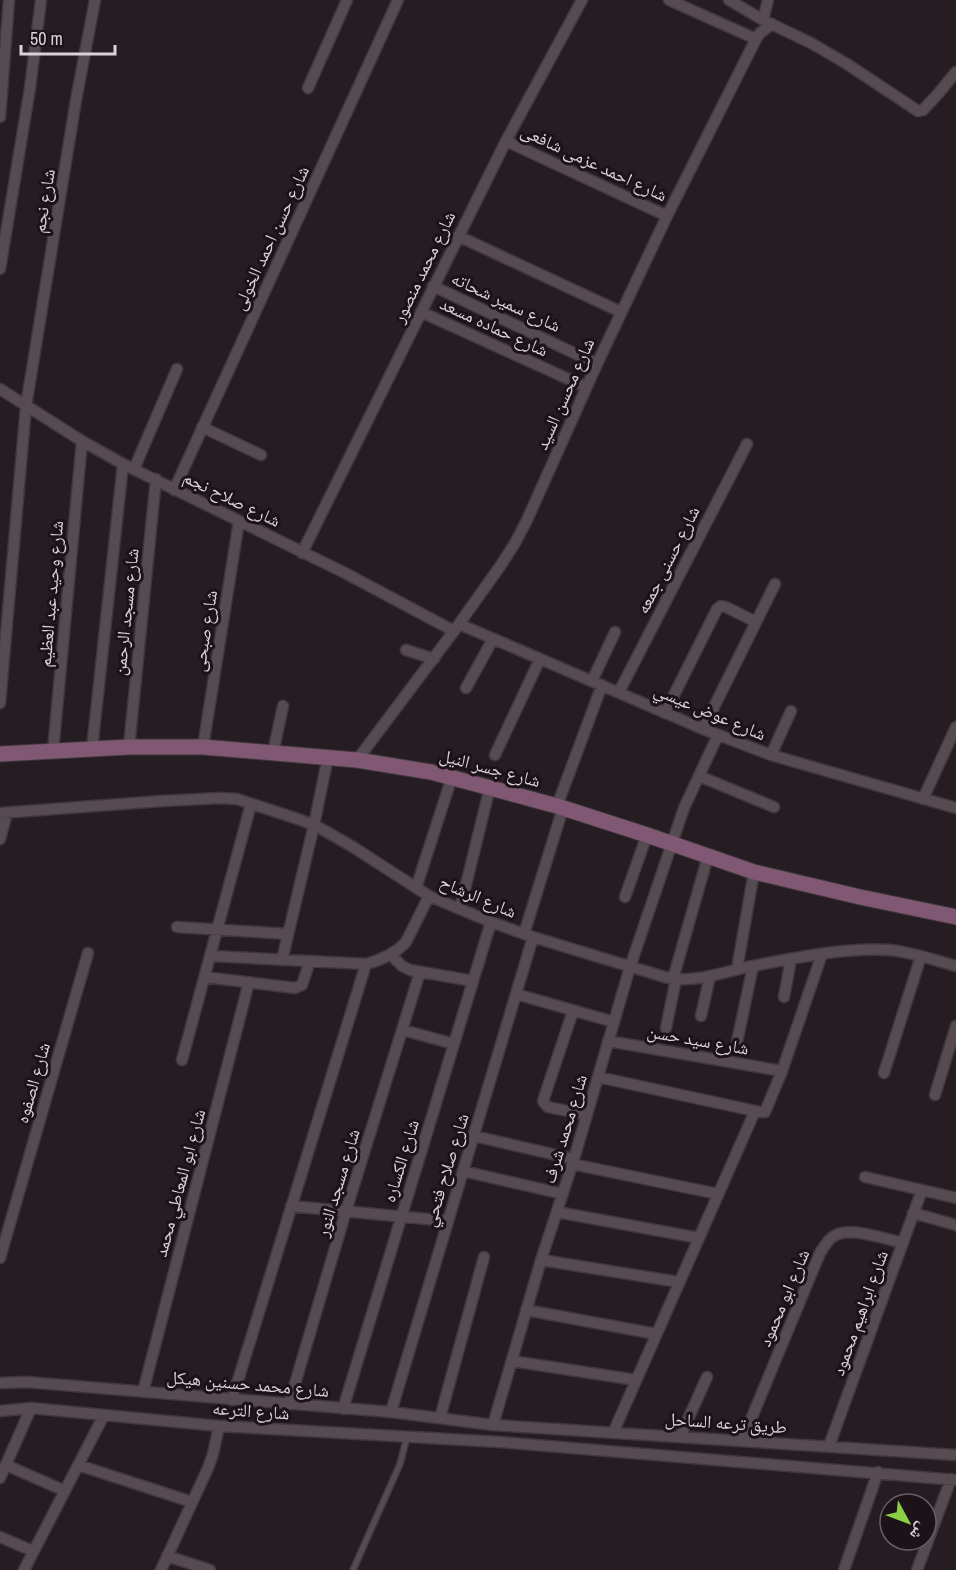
<svg xmlns="http://www.w3.org/2000/svg" width="956" height="1570" viewBox="0 0 956 1570" font-family="'Archivo Narrow','Noto Naskh Arabic',sans-serif">
  <rect width="100%" height="100%" fill="#251d22"/>
  <g fill="none" stroke-linecap="round" stroke-linejoin="round">
    <g stroke="#3f383c" stroke-width="8">
      <path id="lane" d="M353,1570L400,1464L407,1437"/>
    </g>
    <g stroke="#3f383c" stroke-width="13">
      <path id="street" d="M669,0L756,39
        M729,0L763,20L811,43L847,64L918,111L923,110L937,95L956,72
        M763,20L768,0
        M308,88L347,0
        M0,117L9,0
        M506,141L667,216
        M458,236L621,312
        M0,269L30,88L41,0
        M433,286L597,364
        M421,312L586,387
        M0,389L82,441L123,464L345,573L454,631
        M202,427L261,455
        M134,469L177,369
        M174,490L398,0
        M302,553L506,141L582,0
        M459,624L703,729L771,755L956,808
        M406,650L434,659
        M592,681L615,632
        M466,688L493,639
        M619,692L747,444
        M0,703L26,406L76,100L95,0
        M665,713L717,609L721,606L726,607L756,622
        M703,729L775,584
        M129,747L156,479
        M203,747L239,521
        M92,749L123,464
        M53,751L82,441
        M273,753L283,706
        M495,755L540,659
        M771,755L791,711
        M357,760L454,631L501,565L515,543L527,520L597,364L667,216L756,39L760,33L772,24
        M699,776L774,807
        M923,799L956,727
        M557,806L602,685
        M0,813L162,801L220,798L237,799L301,820L320,828L353,847L429,896L491,922L533,937L658,975C664,977 670,979 676,979C702,981 727,971 752,966C794,958 847,947 889,950C912,952 934,960 956,966
        M0,839L7,813
        M416,888L452,777
        M625,897L647,835
        M460,909L490,787
        M177,927L288,934
        M524,934L563,808
        M391,955L402,966L410,970L473,981
        M211,956L366,964C381,960 395,954 406,942L429,896
        M282,960L314,825L328,757
        M737,969L754,872
        M205,977L295,988L302,985L310,961
        M673,979L708,856
        M516,994L614,1022
        M784,997L791,959
        M573,1011L543,1101L548,1107L587,1115
        M701,1016L710,976
        M666,1028L676,979
        M403,1030L454,1044
        M608,1041L782,1071
        M737,1042L753,966
        M182,1060L251,804
        M884,1073L921,956
        M598,1077L760,1112H765L782,1071L822,954
        M935,1095L956,1026
        M474,1136L574,1159
        M572,1164L718,1194
        M463,1171L563,1194
        M865,1177L956,1198
        M291,1206L448,1221
        M557,1212L699,1238
        M913,1213L956,1225
        M0,1258L88,953
        M541,1260L679,1282
        M526,1310L656,1334
        M512,1361L636,1380
        M0,1383L26,1382L391,1412L493,1425L956,1455
        M143,1392L249,982
        M232,1400L366,964
        M289,1404L346,1211L420,972
        M343,1409L491,922
        M0,1411L31,1408L219,1426L500,1442L956,1480
        M391,1412L533,937
        M440,1418L484,1257
        M493,1425L541,1260L574,1159L630,967L684,808L718,735
        M613,1433L755,1111
        M680,1437L707,1377
        M742,1441L820,1253C824,1246 829,1238 836,1235C851,1227 886,1239 903,1243
        M829,1446L922,1190
        M6,1465L65,1491
        M78,1465L192,1502
        M0,1478L31,1408
        M0,1537L33,1551
        M167,1556L210,1570
        M24,1570L104,1415
        M161,1570L208,1468L213,1454L219,1426
        M844,1570L878,1472
        M917,1570L951,1479"/>
    </g>
    <g stroke="#3f383c" stroke-width="17">
      <path id="secondary" d="M0,754L129,747H203L357,760L431,772L557,806L647,835L754,872L860,897L956,917"/>
    </g>
    <use href="#lane" stroke="#554b51" stroke-width="5"/>
    <use href="#street" stroke="#554b51" stroke-width="10"/>
    <use href="#secondary" stroke="#815873" stroke-width="15"/>
  </g>
  <g text-anchor="middle" stroke-width="6" stroke-linejoin="round" paint-order="stroke">
    <g font-size="18" fill="#d9d3d7" stroke="#1c1319">
      <text transform="translate(594 163) rotate(25)" y="6">شارع احمد عزمى شافعى</text>
      <text transform="translate(44 201) rotate(-81)" y="6">شارع نجم</text>
      <text transform="translate(271 238) rotate(-65)" y="6">شارع حسن احمد الخولى</text>
      <text transform="translate(424 267) rotate(-64)" y="6">شارع محمد منصور</text>
      <text transform="translate(506 302) rotate(25)" y="6">شارع سمير شحاته</text>
      <text transform="translate(494 327) rotate(25)" y="6">شارع حماده مسعد</text>
      <text transform="translate(565 394) rotate(-66)" y="6">شارع محسن السيد</text>
      <text transform="translate(232 499) rotate(26)" y="6">شارع صلاح نجم</text>
      <text transform="translate(668 560) rotate(-63)" y="6">شارع حسنى جمعه</text>
      <text transform="translate(51 594) rotate(-85)" y="6">شارع وحيد عبد العظيم</text>
      <text transform="translate(126 612) rotate(-84)" y="6">شارع مسجد الرحمن</text>
      <text transform="translate(205 631) rotate(-81)" y="6">شارع صبحى</text>
      <text transform="translate(710 712) rotate(23)" y="6">شارع عوض عيسي</text>
      <text transform="translate(490 768) rotate(15)" y="6">شارع جسر النيل</text>
      <text transform="translate(478 897) rotate(23)" y="6">شارع الرشاح</text>
      <text transform="translate(698 1040) rotate(10)" y="6">شارع سيد حسن</text>
      <text transform="translate(33 1083) rotate(-74)" y="6">شارع الصفوه</text>
      <text transform="translate(565 1129) rotate(-73)" y="6">شارع محمد شرف</text>
      <text transform="translate(401 1161) rotate(-73)" y="6">شارع الكساره</text>
      <text transform="translate(446 1170) rotate(-73)" y="6">شارع صلاح فتحي</text>
      <text transform="translate(180 1183) rotate(-75)" y="6">شارع ابو المعاطي محمد</text>
      <text transform="translate(338 1183) rotate(-73)" y="6">شارع مسجد النور</text>
      <text transform="translate(784 1298) rotate(-67)" y="6">شارع ابو محمود</text>
      <text transform="translate(860 1313) rotate(-70)" y="6">شارع ابراهيم محمود</text>
      <text transform="translate(248 1384) rotate(5)" y="6">شارع محمد حسنين هيكل</text>
      <text transform="translate(251 1411) rotate(4)" y="6">شارع الترعه</text>
      <text transform="translate(726 1423) rotate(4)" y="6">طريق ترعه الساحل</text>
    </g>
  </g>
  <g transform="translate(908 1522) rotate(131)"><circle r="28" fill="#1c1319" stroke="#686065" stroke-width="1.5"/>
  <path d="M0-4.5L10 22L0 15L-10 22Z" fill="#8cce45"/>
  <text y="-9" font-size="16" font-weight="bold" text-anchor="middle" fill="#d9d3d7">ش</text>
  </g>
  <path d="M21 45v9h94v-9" fill="none" stroke="#d9d3d7" stroke-width="3"/>
  <text x="30" y="45" font-size="18" fill="#d9d3d7" stroke="#1c1319" stroke-width="4.5" paint-order="stroke">50 m</text>
</svg>
